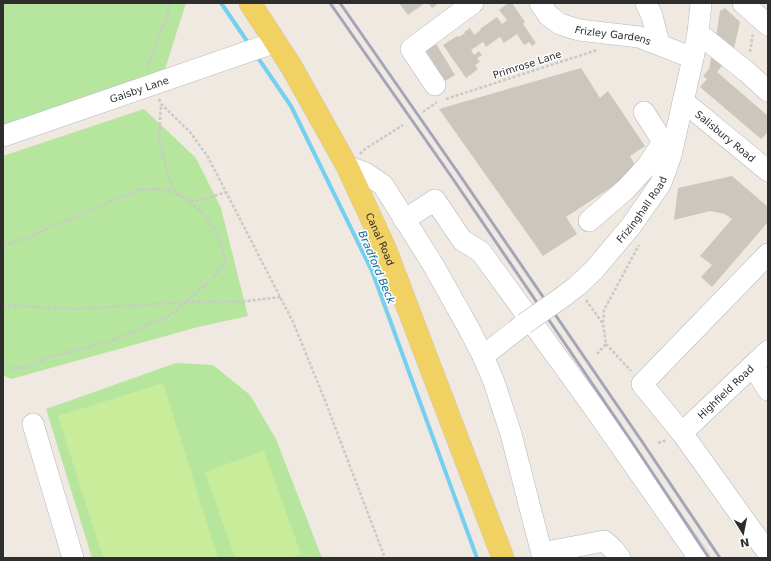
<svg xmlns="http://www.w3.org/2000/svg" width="771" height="561" viewBox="0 0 771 561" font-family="'DejaVu Sans',sans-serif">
  <rect width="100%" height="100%" fill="#efe9e1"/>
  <path fill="#b6e59e" d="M3,3H186L165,69L3,125Z
    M144,109L196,158L221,208L248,316L198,327L11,379L3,375V156Z
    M176,363L213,365L250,395L276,439L322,558H92L46,409Z"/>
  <path fill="#c9ec9a" d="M163,383L218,558H103L58,416Z
    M264,451L301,554L291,558H235L205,472Z"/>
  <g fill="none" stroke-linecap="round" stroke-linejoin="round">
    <path stroke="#75cff0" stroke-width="4" d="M221,3L249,44
      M256,55L291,106L372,271L477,558"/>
  </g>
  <path fill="#cbc7bf" d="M399,3H425L408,15Z
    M428,3H439L432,8Z
    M508,3H512L525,22L523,24L536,43L532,46L529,42L524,45L517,34L504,43L500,37L486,47L483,42L471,50L474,55L479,51L482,55L477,58L480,62L475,65L478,69L466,78L443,45L457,36L459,37L465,33L464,32L470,28L474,35L481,30L480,29L497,17L502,24L507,20L499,10Z
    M725,8L740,22L732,57L715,43L720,11Z
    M435,42L455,75L445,81L424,48Z
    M712,53L724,63L717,72L768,116V132L761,139L700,87L707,79L703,76L709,69Z
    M581,68L600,98L608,91L645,146L630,156L638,170L566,217L577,234L543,256L439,109Z
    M732,176L768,207V222L712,287L701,277L712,265L700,256L732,219L725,214L710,211L674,220L678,188Z"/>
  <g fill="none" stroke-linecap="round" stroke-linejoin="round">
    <g stroke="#b4b7c1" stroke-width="22">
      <g id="minor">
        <path id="s1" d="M540,3L548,15L560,24L579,30L639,37L693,58"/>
        <path d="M646,3L652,16L659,44"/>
        <path d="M743,3L768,25"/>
        <path d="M698,33L747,72L768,91"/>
        <path d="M435,85L411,49L473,3"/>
        <path id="s2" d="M683,101L768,171"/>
        <path d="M644,112L670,153"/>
        <path id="s3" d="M3,136L276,42"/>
        <path d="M347,166L365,173L383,185L432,263L468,327L483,356L494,382L511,434L543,558"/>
        <path d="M404,220L435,200L462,240L481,252L592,405L699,558"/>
        <path d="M589,221L626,189L647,166L663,142"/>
        <path d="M768,254L642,384L682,433L768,553"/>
        <path id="s4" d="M564,296L577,286L594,270L631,226L661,183L671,155L693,58L698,33L701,3"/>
        <path d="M483,356L524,324"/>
        <path d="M753,366L768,390"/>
        <path d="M33,424L73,558"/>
        <path id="s5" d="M682,433L768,351"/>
        <path d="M542,553L604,541L614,550L620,558"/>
      </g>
    </g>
    <g stroke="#c9c9c9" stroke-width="23">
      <g id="major">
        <path id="s6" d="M250,3L291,66L347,166L385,248L503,558"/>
      </g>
    </g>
    <path stroke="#c9c9c9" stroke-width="2.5" stroke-dasharray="3 2" stroke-linecap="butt" d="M750,52L753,33
      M148,68L147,66L168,14L169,3
      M159,99L161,104L190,132L208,157L293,322L324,398L385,558
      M446,99L597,50
      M423,112L437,102
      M360,154L365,149L403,125
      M186,198L194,201L205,199L226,192
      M3,246L29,237L138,190L164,189L180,196
      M586,300L603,324
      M3,305L77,309L186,302H238L281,297
      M606,344L631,371
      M597,354L606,344L603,324L604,310L639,245
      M3,364L8,368H23L48,358L116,339L170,315L186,302L210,281L226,263L218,234L201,211L174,190L168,175L159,140L161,104
      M658,443L667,440"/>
    <use href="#minor" stroke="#fff" stroke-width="21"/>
    <use href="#major" stroke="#f2d163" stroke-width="22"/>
    <path stroke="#a3a6b8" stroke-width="3" d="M330,3L453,179L636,448L709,558
      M340,3L459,174L643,443L720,558"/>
    <g stroke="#b4b7c1" stroke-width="22" stroke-linecap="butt">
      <path id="minor-bridge" d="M524,324L564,296"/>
    </g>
    <use href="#minor-bridge" stroke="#fff" stroke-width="21"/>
  </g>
  <g text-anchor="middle" stroke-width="3" stroke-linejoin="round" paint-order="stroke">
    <g font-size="10" fill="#2e2e2e" stroke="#fff">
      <text dy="4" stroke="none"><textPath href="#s1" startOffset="84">Frizley Gardens</textPath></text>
      <text transform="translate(527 64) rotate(-18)" y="4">Primrose Lane</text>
      <text dy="4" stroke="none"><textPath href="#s3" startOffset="144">Gaisby Lane</textPath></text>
      <text dy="4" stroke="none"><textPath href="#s2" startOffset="55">Salisbury Road</textPath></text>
      <text dy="4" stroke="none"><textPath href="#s4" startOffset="117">Frizinghall Road</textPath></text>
      <text dy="4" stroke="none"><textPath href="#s6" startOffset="270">Canal Road</textPath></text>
      <text dy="4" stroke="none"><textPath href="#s5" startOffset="60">Highfield Road</textPath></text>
    </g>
    <g font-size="11" font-style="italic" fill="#0d6fa3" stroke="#fff">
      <text transform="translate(377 267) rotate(67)" y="4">Bradford Beck</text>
    </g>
  </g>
  <rect width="771" height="561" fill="none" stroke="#2e2e2e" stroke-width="8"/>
  <g transform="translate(743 533) rotate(170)" stroke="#ffffff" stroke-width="3" paint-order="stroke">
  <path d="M0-3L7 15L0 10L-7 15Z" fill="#2e2e2e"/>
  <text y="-6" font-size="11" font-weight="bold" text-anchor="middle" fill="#2e2e2e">N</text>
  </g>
</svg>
